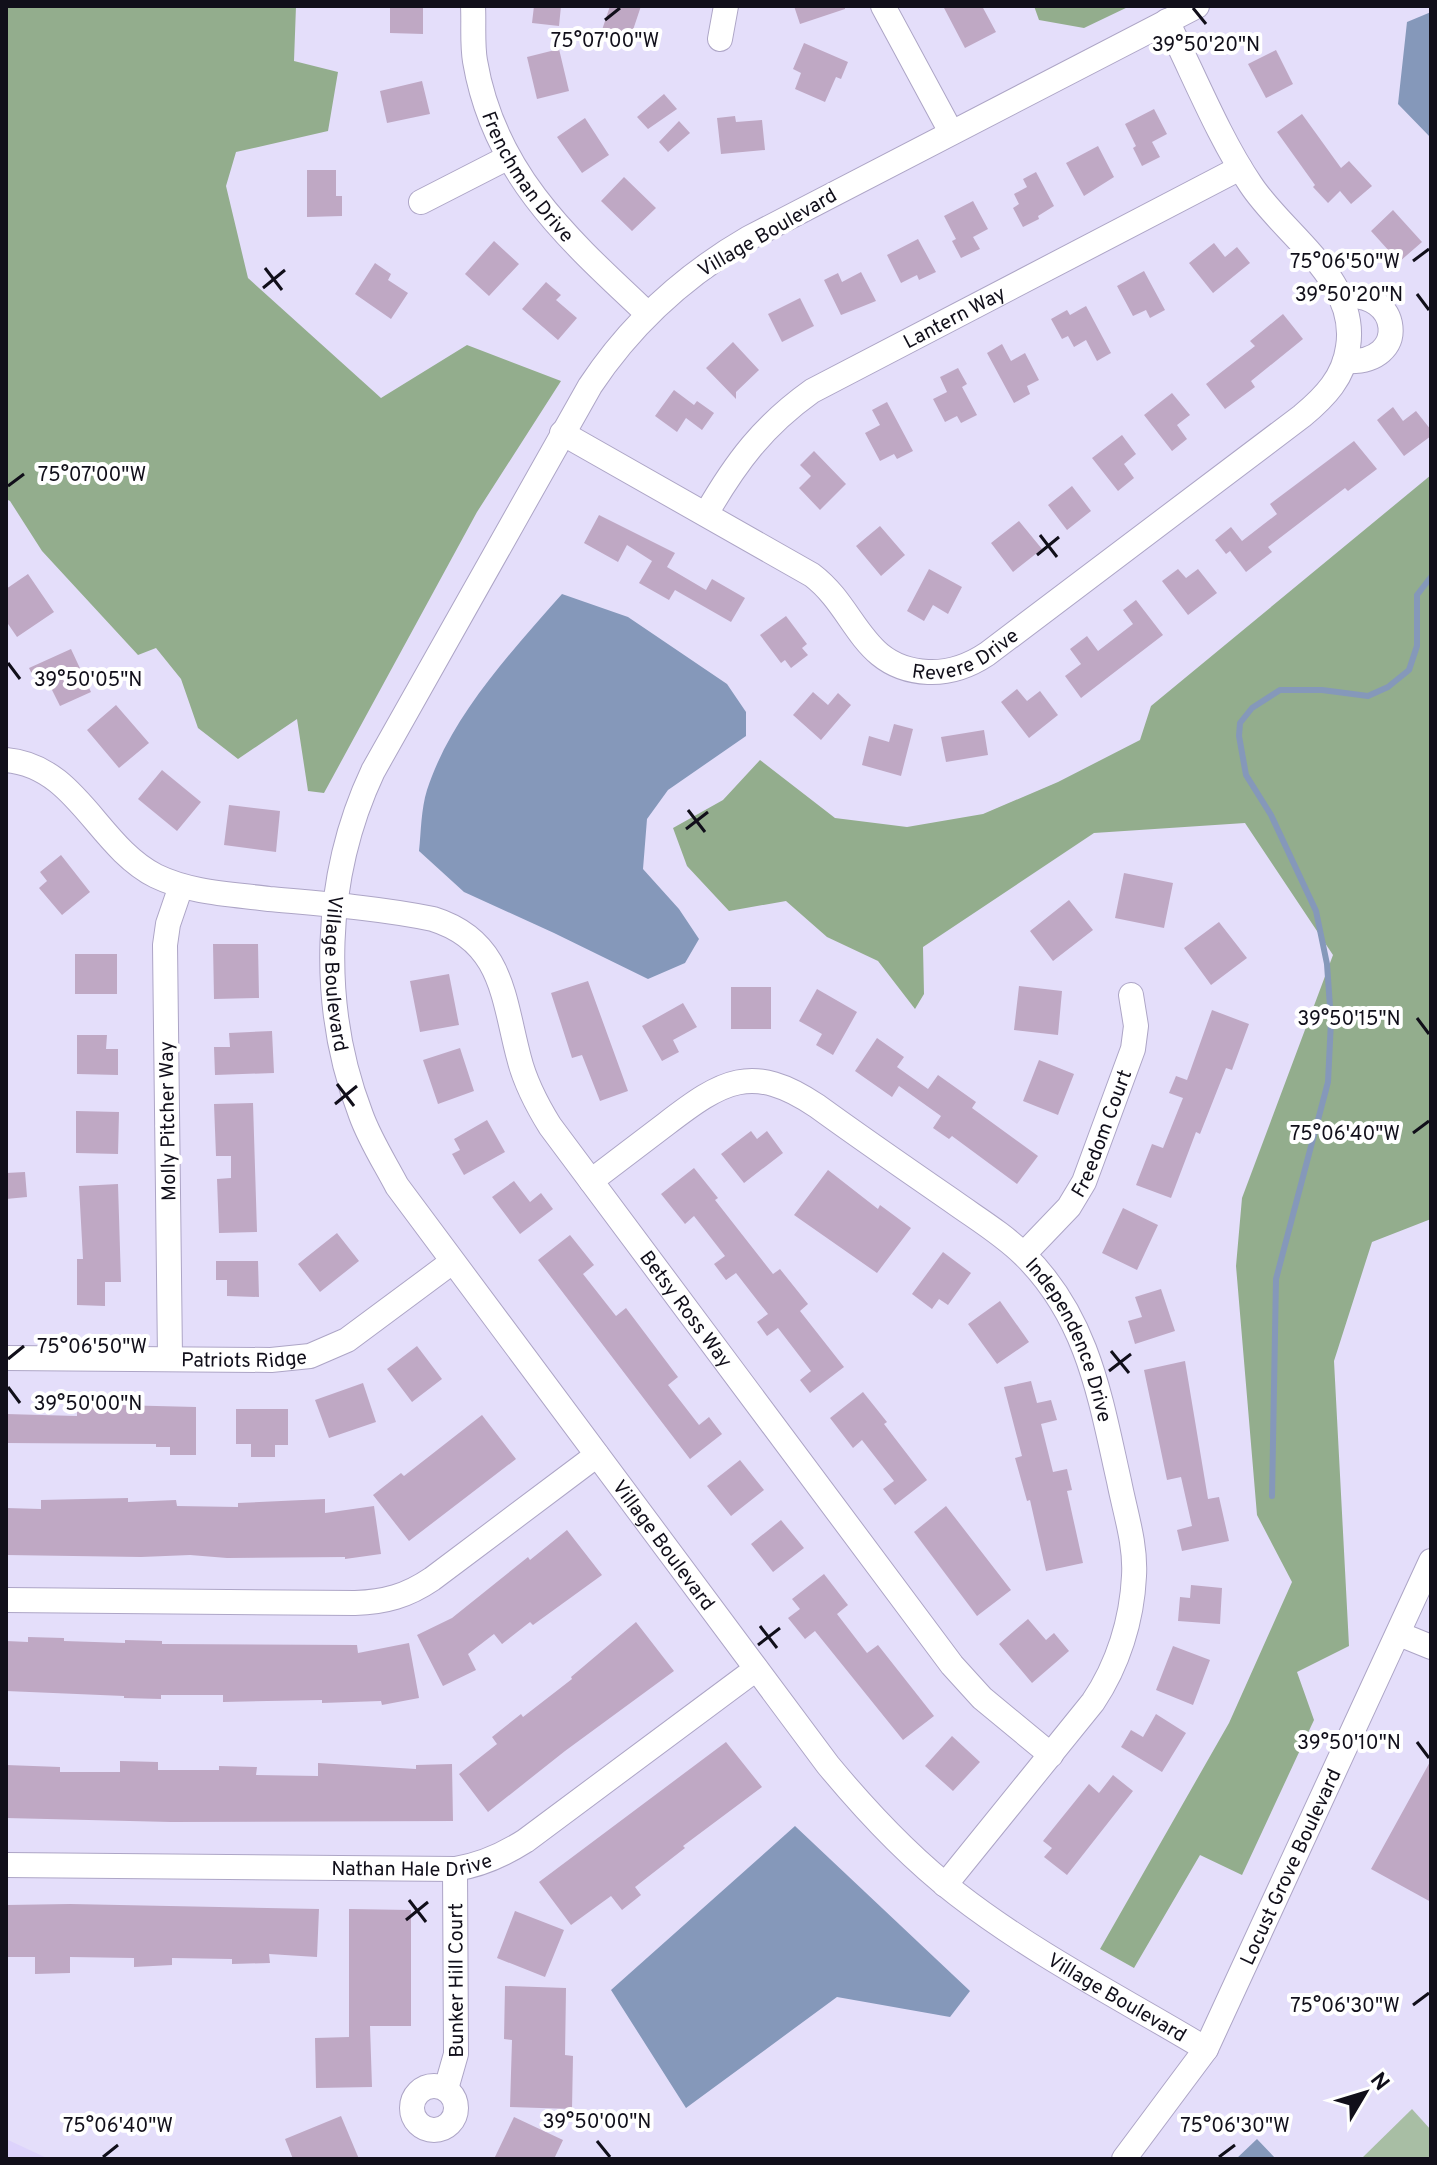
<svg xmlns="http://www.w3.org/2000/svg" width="1437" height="2165" viewBox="0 0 1437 2165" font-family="Overpass,sans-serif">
  <rect width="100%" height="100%" fill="#e4defa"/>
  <path fill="#ddd3fc" d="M6,2139L49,2159H6Z"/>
  <path fill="#a8bea4" d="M1412,2109L1431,2130V2159H1361Z"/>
  <path fill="#93ad8d" d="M6,6H296L294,61L338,72L328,131L236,152L226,186L248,278L381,398L467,345L561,381L477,512L324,793L308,791L297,719L238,759L198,728L181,679L156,648L138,655L42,551L10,501L6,499Z
    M1034,6H1130L1084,28L1039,20Z
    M1431,475V1219L1372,1242L1334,1361L1349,1646L1297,1672L1314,1720L1242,1875L1200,1855L1134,1968L1100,1949L1229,1723L1292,1582L1257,1515L1236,1266L1242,1198L1333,955L1245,823L1094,833L923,947L924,994L915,1009L878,961L827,937L786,901L729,911L687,866L673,828L723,800L760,760L835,818L907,827L983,814L1058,782L1140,740L1151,706Z"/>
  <path fill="#8598ba" d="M1431,12V138L1398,104L1407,22Z
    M562,594L628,617L727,684L746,712V736L668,790L647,819L643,869L679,909L699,939L685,963L648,979L554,933L464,892L419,851C421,832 421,809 427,790C451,716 511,652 562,594Z
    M795,1826L970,1991L950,2017L837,1997L686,2108L611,1990Z
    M1257,2139L1276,2159H1236Z"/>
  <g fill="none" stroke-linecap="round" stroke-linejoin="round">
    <path stroke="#8598ba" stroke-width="6" d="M1272,1496L1276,1279L1328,1082L1331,1021L1327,964L1316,911L1271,815L1246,775L1239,736L1240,723L1252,708L1280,690H1322L1368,696L1388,687L1409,670L1417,646V595L1431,577"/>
  </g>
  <path fill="#bfa8c4" d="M390,6H423V34L390,33Z
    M534,6H561L559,26L532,23Z
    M610,6H641L632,33L602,30Z
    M794,6H845V9L800,24Z
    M943,6H982L996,32L965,48Z
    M804,43L848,62L841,79L836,77L825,102L795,89L801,73L793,69Z
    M559,49L569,91L537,99L527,57Z
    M1276,50L1293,84L1266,98L1248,64Z
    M422,81L430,114L387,123L380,91Z
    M664,94L677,109L648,129L637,117Z
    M1154,109L1167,134L1152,142L1160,157L1142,166L1133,148L1136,146L1125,124Z
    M1302,114L1341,168L1349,161L1372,186L1351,204L1340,191L1328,203L1313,187L1315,185L1277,132Z
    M735,116L736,122L762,120L765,150L721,154L717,118Z
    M585,118L609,155L582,173L557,137Z
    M679,121L690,133L668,152L659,142Z
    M1098,146L1114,177L1084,196L1066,163Z
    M307,170H336V196H342V216L307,217Z
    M1036,172L1054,206L1038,216L1039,219L1023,227L1013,208L1019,204L1014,194L1027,187L1023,179Z
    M624,177L656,208L632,231L601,201Z
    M973,201L988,229L973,237L980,249L961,258L952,241L956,239L944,216Z
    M1393,210L1422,242L1399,262L1371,231Z
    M918,239L936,272L919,280L917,275L901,283L887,255Z
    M494,241L519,264L489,296L465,274Z
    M1214,243L1225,257L1237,247L1250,263L1213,293L1189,263Z
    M375,263L391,274L388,280L408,293L391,319L355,294Z
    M1144,271L1165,310L1150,318L1146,310L1133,316L1117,286Z
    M861,272L876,301L841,315L824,280L838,273L842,282Z
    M546,282L561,295L556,300L577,318L558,340L522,309Z
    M800,298L814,326L782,342L768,314Z
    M1086,306L1111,353L1097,361L1086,340L1074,347L1068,336L1062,339L1051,319L1067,310L1070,315Z
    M1283,314L1303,339L1251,381L1255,387L1225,409L1206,384L1255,346L1250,341Z
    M733,342L759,370L736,392V399L706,368Z
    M1002,344L1011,361L1025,353L1039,380L1027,386L1030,394L1014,403L987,353Z
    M958,368L967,384L962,387L977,415L961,423L957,416L945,422L933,399L947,392L940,377Z
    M674,390L694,405L697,401L714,413L702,430L686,418L677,432L655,416Z
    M1172,393L1190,415L1177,425L1187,439L1172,451L1144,415Z
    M887,402L913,451L897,459L894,454L880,461L865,433L880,425L872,410Z
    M1393,407L1403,421L1416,411L1431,430V436L1404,456L1377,420Z
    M1122,435L1136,454L1124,464L1134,478L1118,491L1092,458Z
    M1354,441L1377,469L1348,491L1345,488L1268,547L1272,552L1246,572L1230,551L1226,554L1215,540L1231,527L1242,541L1277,514L1270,504Z
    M814,451L846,484L820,510L799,488L811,476L800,465Z
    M1072,486L1091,511L1067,530L1048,505Z
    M599,515L675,553L667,567L706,590L712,579L745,598L731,622L675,590L669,600L639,583L652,561L627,545L618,562L584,543Z
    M1019,521L1042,549L1013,572L991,543Z
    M880,526L905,555L881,576L856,546Z
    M929,569L962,587L948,614L933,605L924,621L907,611Z
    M1178,569L1186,578L1198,569L1217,593L1188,615L1162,581Z
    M28,574L54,612L17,637L6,621V589Z
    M1136,600L1163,635L1081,698L1065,676L1081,664L1070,649L1087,636L1098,651L1133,624L1123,610Z
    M786,616L807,644L802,648L808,655L791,668L785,660L781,663L760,635Z
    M71,649L91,692L60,706L49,684L39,688L29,668Z
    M1017,689L1027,701L1040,691L1058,715L1029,738L1001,702Z
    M813,692L828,705L838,693L851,705L821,740L793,715Z
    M116,705L149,743L119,768L87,730Z
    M894,724L913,729L901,776L862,765L869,736L889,742Z
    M984,730L988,755L946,762L941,737Z
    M162,770L201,802L177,831L138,799Z
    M229,805L280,811L276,852L224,845Z
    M61,855L90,892L62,915L39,888L47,881L40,872Z
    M1124,873L1173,883L1164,928L1115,918Z
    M1069,900L1093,930L1053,961L1030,931Z
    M1219,922L1247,958L1211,985L1184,948Z
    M213,944H258L259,998L214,999Z
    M75,954H117V994H75Z
    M449,974L459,1025L420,1032L410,981Z
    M588,981L628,1091L600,1101L582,1055L572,1058L551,993Z
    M1019,986L1062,991L1058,1035L1014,1030Z
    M731,987H771V1029H731Z
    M817,989L857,1012L833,1055L816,1045L822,1034L799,1021Z
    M683,1003L697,1027L673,1040L679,1052L662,1061L642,1026Z
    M1212,1010L1249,1024L1232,1070L1226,1068L1200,1134L1196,1132L1171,1198L1136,1185L1152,1144L1163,1148L1183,1098L1169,1093L1176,1076L1187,1080Z
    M272,1031L274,1073L215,1075L214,1047H230L229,1033Z
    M77,1035H107L106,1049H118V1075L77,1074Z
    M877,1038L904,1057L897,1067L928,1089L938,1075L976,1102L972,1108L1038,1156L1017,1184L952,1136L949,1139L933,1128L941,1116L899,1086L892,1097L855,1071Z
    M460,1048L474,1091L438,1104L423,1060Z
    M1039,1060L1074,1074L1058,1115L1023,1101Z
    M253,1103L257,1232L219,1233L217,1179L231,1178V1156H216L214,1104Z
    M76,1111L119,1112L118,1154L76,1153Z
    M487,1120L505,1152L464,1175L452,1154L460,1150L454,1139Z
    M751,1131L757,1139L767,1131L783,1153L744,1183L721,1154Z
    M694,1168L718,1198L715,1200L773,1274L780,1269L808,1304L800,1311L844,1367L810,1393L800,1380L811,1371L778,1328L767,1336L757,1322L768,1314L736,1273L726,1280L714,1264L725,1256L694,1216L685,1224L661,1194Z
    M828,1170L878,1209L880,1205L911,1228L877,1273L794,1215Z
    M25,1172L27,1197L6,1199V1173Z
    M514,1181L530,1202L541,1193L553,1209L520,1234L492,1197Z
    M118,1184L121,1282H105V1306L77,1305V1259H83L79,1186Z
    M1123,1208L1158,1225L1137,1270L1102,1253Z
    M337,1233L359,1261L320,1292L298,1264Z
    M570,1235L594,1265L583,1274L616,1316L626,1308L678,1377L668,1385L699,1425L709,1417L722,1434L690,1459L538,1260Z
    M943,1252L971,1273L948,1305L939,1299L932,1309L912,1294Z
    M216,1261H258L259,1297L227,1296V1280H216Z
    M1161,1289L1175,1331L1135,1344L1128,1321L1142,1317L1135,1297Z
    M1000,1301L1029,1342L997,1364L968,1324Z
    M417,1346L442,1379L412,1402L387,1369Z
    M1185,1361L1208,1499L1219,1497L1229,1541L1182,1551L1177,1530L1192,1526L1181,1477L1167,1480L1144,1370Z
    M1031,1381L1037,1403L1051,1400L1057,1420L1041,1424L1053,1472L1067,1469L1072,1490L1067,1491L1083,1563L1046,1571L1030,1500L1027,1501L1015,1458L1022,1456L1004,1387Z
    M363,1383L376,1422L329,1438L315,1400Z
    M863,1392L887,1422L884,1424L927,1480L895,1505L883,1489L894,1481L862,1440L853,1448L830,1418Z
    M77,1404L196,1407V1455H170V1447H156V1444L6,1443V1414L77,1416Z
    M236,1409H288V1445H275V1457H251V1444H236Z
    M482,1415L516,1459L409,1541L373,1495L401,1473L404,1476Z
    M740,1460L764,1490L731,1516L707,1486Z
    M128,1498V1502L176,1500L177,1506L238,1507V1503L325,1499V1513L374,1506L381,1554L345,1559V1557L227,1558L190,1555L141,1557L6,1555V1508L41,1509V1500Z
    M946,1506L1011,1590L977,1616L914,1532Z
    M781,1520L804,1548L773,1572L751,1544Z
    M567,1530L602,1575L533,1625L530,1622L502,1644L494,1634L468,1654L476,1670L443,1686L417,1635L452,1618L528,1557L530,1560Z
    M824,1574L848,1605L837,1614L867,1653L878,1645L934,1716L903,1740L815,1631L805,1639L788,1618L800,1609L792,1599Z
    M1191,1585L1222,1588L1220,1624L1178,1621L1180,1597L1190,1598Z
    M1028,1619L1046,1640L1054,1633L1069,1651L1032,1683L999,1644Z
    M636,1622L674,1671L565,1751L488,1812L459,1774L497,1744L492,1737L521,1714L523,1717L572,1679L571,1677Z
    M28,1637L64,1638V1641L125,1643V1640L162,1641V1644L357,1645L358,1653L409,1643L419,1698L382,1705L381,1701L322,1703V1700L223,1702V1695H161V1699L124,1698V1696L6,1691V1641L28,1642Z
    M1173,1646L1210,1660L1193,1705L1156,1690Z
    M1156,1714L1186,1733L1162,1772L1121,1747L1131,1730L1143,1737Z
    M952,1736L980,1762L953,1791L925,1766Z
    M726,1742L762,1787L683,1846L685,1848L635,1887L641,1895L622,1910L611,1896L571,1925L539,1882Z
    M1431,1760V1902L1371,1869Z
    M120,1761L158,1762V1770H219V1766L257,1767L256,1775L318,1776V1763L416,1769V1765L452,1764L453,1821L171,1822L6,1818V1765L60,1767V1772H120Z
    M1113,1775L1133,1791L1067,1875L1044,1857L1052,1848L1043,1841L1089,1784L1099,1793Z
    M70,1904L319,1909L317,1957L269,1954L270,1963L232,1964V1959L172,1958V1965L134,1967V1958L70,1957V1973L35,1974V1957H6V1905Z
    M349,1909L411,1910V2026H370L372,2087L316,2088L315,2038L349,2037Z
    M515,1911L564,1930L545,1977L497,1958Z
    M505,1986L566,1988L565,2055L573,2056L572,2109L510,2107L512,2040L504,2039Z
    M341,2116L359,2159H293L285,2139Z
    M514,2117L563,2140L554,2159H494Z"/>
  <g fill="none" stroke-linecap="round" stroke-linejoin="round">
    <g stroke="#ada5c6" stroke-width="26">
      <g id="minor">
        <path id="s1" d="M473,6C474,24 472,43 475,61C494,174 569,240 648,314"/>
        <path d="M883,6L951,132"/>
        <path id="s2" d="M1197,6L749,238C685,275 631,324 590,386L373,771C323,877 319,1006 361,1115C370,1140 385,1163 397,1186L828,1765C867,1812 909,1857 957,1894C1034,1954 1123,1999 1206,2049"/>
        <path d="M720,39L726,6"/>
        <path d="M421,202L507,158"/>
        <path d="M1343,297C1400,288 1412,365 1345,361"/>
        <path id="s3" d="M562,433L812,575C857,609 861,669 928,672C950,673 969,666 987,654L1302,416C1325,397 1344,377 1348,347C1359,280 1284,235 1251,185C1219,138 1193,73 1167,21"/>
        <path id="s4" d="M706,514C736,462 763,426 812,391L1240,168"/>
        <path id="s5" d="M6,760C77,766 97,846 156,876C191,893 231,894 269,899C324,904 379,908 433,919C503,941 503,998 519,1058C525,1082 537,1105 550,1126L952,1665L982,1698L1051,1755"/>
        <path id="s6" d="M591,1181C616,1162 641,1143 666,1124C722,1081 752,1062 817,1106C861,1138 906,1169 951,1200C976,1218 1003,1234 1024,1255C1088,1318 1100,1397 1119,1481C1125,1512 1136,1544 1134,1576C1132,1620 1118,1665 1093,1702L945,1885"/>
        <path id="s7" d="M1024,1254L1069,1207L1084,1182L1133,1049L1136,1026L1131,995"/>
        <path id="s8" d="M6,1358L271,1360L310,1356L347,1340L452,1262"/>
        <path d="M170,1358L165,945L168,924L181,886"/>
        <path d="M6,1600L355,1603C385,1602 407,1596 432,1579L597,1455"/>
        <path d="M1399,1634L1431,1647"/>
        <path id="s9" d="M6,1865L455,1869C481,1865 503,1855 525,1841L756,1669"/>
        <circle cx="434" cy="2108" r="22"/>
        <path id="s10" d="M446,2089L456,2054L455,1869"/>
        <path id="s11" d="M1124,2159L1206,2049L1431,1561"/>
      </g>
    </g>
    <use href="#minor" stroke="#fff" stroke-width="24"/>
  </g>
  <path fill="none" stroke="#110f1a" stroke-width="3" d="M1193,8L1206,24M605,20L620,8M1413,261L1429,249M265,268L282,290M263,288L285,270M1417,294L1429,310M8,486L24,474M1040,535L1057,557M1037,555L1059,537M8,663L20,679M688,810L705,832M686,829L708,812M1417,1018L1429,1034M337,1084L354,1106M335,1104L357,1086M1413,1133L1429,1121M1111,1351L1129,1373M8,1359L24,1346M1109,1371L1131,1354M8,1387L20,1403M760,1626L777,1648M758,1645L780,1628M1417,1742L1429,1758M409,1900L426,1922M406,1920L428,1902M1413,2005L1429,1993M597,2141L610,2157M103,2157L118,2145M1219,2157L1235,2145"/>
  <g text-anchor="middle" stroke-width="8" stroke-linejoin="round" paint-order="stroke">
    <g font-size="20" fill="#110f1a" stroke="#fff">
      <text dy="7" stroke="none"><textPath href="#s1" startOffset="184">Frenchman Drive</textPath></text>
      <text transform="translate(767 232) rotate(-30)" y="7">Village Boulevard</text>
      <text dy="7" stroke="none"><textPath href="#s4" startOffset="324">Lantern Way</textPath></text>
      <text dy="7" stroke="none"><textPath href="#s3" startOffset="486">Revere Drive</textPath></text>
      <text dy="7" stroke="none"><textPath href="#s2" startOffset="1374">Village Boulevard</textPath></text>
      <text transform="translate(167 1121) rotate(-91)" y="7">Molly Pitcher Way</text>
      <text dy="7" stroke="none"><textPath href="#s7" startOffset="146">Freedom Court</textPath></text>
      <text dy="7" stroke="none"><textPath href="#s5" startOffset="952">Betsy Ross Way</textPath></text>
      <text dy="7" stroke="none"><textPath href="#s6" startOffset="616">Independence Drive</textPath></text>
      <text dy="7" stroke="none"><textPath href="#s8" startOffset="238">Patriots Ridge</textPath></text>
      <text dy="7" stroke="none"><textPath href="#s2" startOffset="2046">Village Boulevard</textPath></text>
      <text dy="7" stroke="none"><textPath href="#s9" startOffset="406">Nathan Hale Drive</textPath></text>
      <text dy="7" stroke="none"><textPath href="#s11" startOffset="338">Locust Grove Boulevard</textPath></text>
      <text dy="7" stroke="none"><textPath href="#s10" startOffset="110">Bunker Hill Court</textPath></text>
      <text dy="7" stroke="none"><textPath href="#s2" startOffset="2694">Village Boulevard</textPath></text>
    </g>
  </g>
  <g font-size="20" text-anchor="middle" fill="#110f1a" stroke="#fff" stroke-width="8" stroke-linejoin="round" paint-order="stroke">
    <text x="605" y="47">75°07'00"W</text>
    <text x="1206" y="51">39°50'20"N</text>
    <text x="1345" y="268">75°06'50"W</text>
    <text x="1349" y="301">39°50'20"N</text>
    <text x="92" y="481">75°07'00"W</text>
    <text x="88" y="686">39°50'05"N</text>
    <text x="1349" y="1025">39°50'15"N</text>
    <text x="1345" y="1140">75°06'40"W</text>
    <text x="92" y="1353">75°06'50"W</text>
    <text x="88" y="1410">39°50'00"N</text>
    <text x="1349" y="1749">39°50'10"N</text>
    <text x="1345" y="2012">75°06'30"W</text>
    <text x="597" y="2128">39°50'00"N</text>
    <text x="118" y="2132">75°06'40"W</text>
    <text x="1235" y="2132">75°06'30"W</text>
  </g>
  <rect width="1437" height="2165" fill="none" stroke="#110f1a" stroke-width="16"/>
  <g transform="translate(1365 2093) rotate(52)" stroke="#ffffff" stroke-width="6" paint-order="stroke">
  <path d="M0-6L14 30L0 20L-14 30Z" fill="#110f1a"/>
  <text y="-12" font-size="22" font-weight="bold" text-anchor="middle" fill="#110f1a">N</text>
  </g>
</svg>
